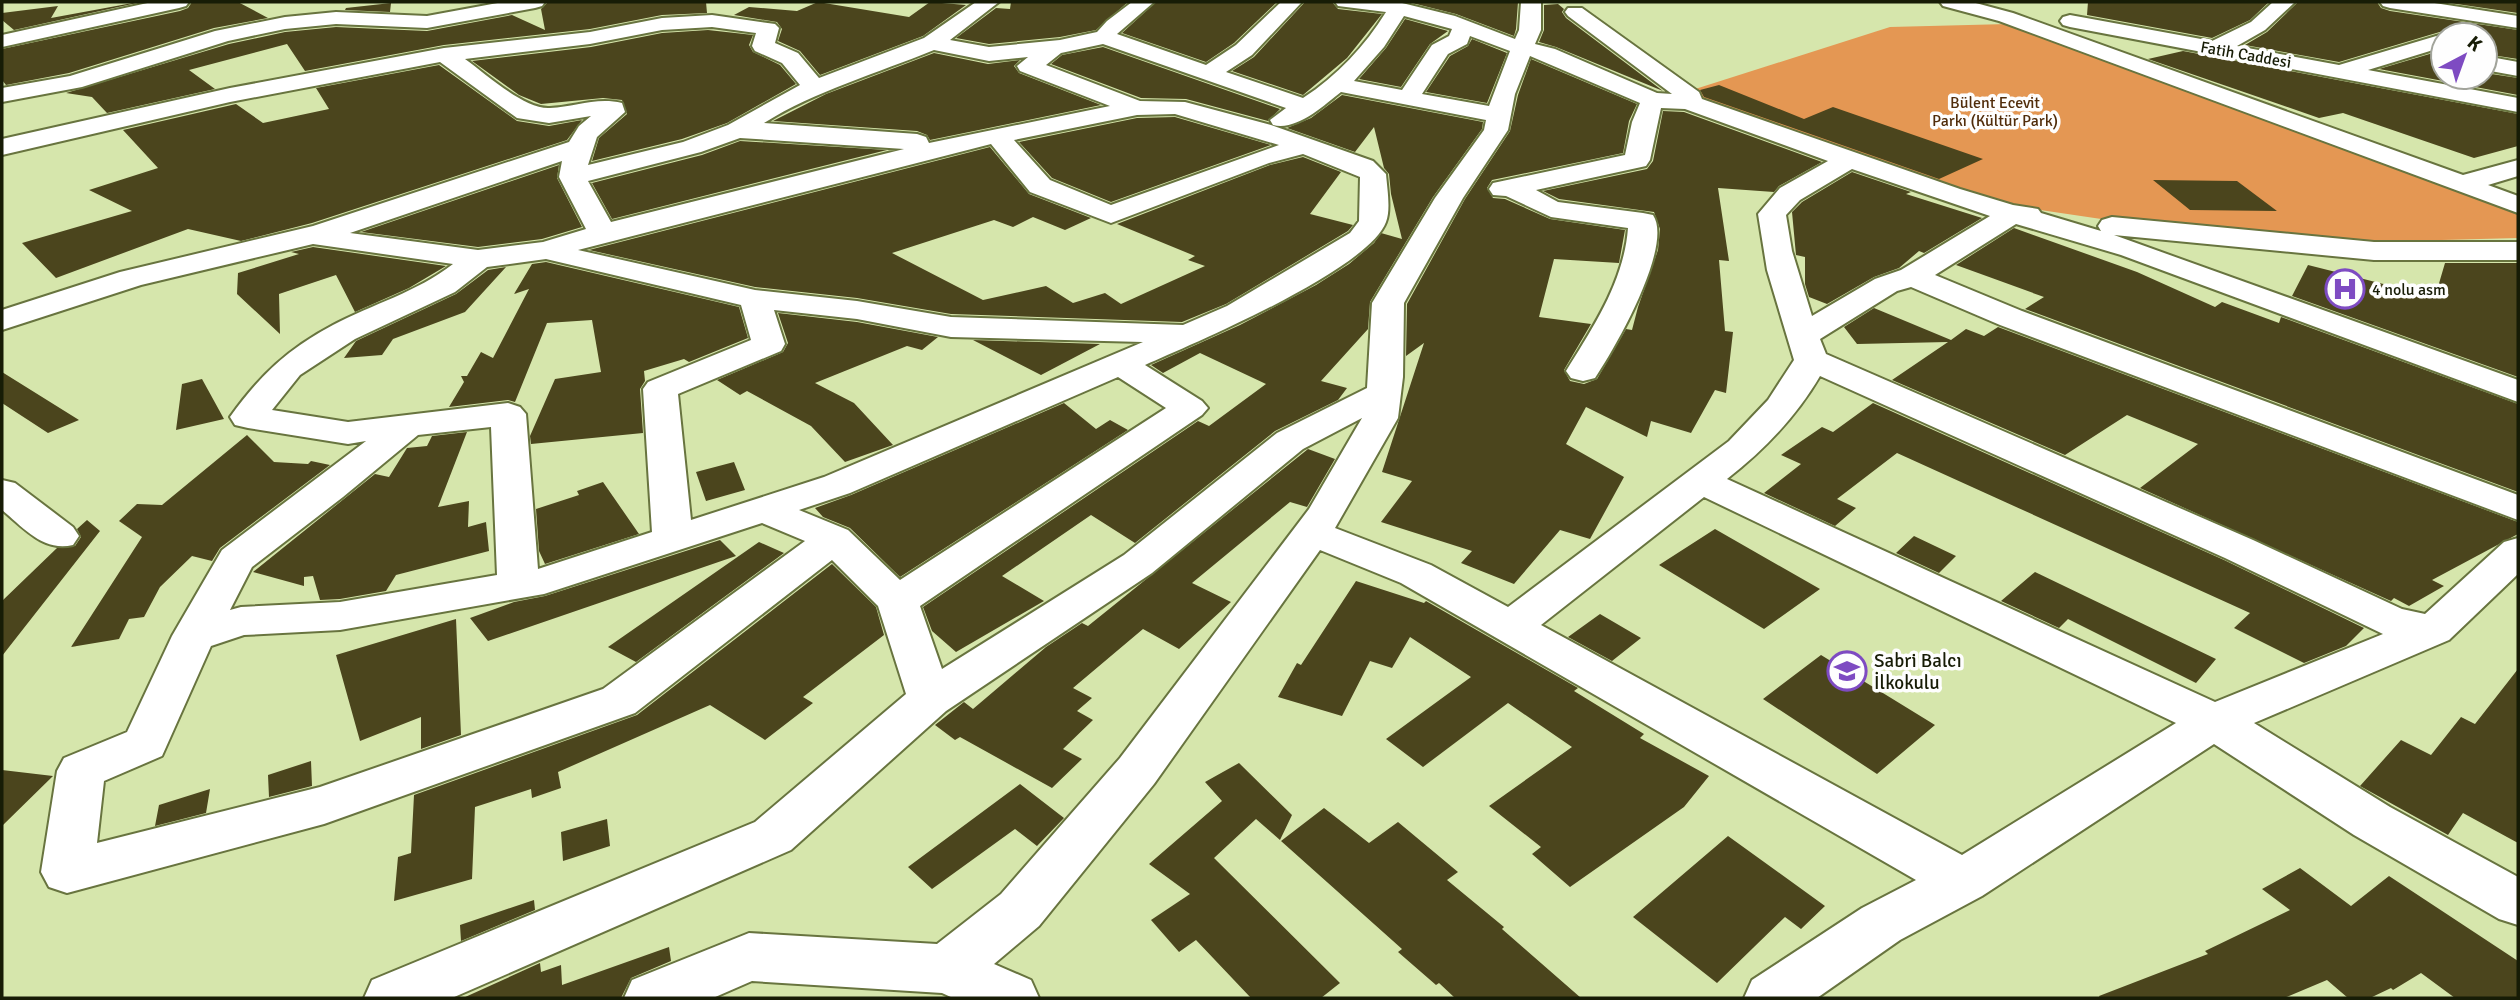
<svg xmlns="http://www.w3.org/2000/svg" width="2520" height="1000" viewBox="0 0 2520 1000" font-family="Signika,sans-serif">
  <rect width="100%" height="100%" fill="#d6e6ac"/>
  <path fill="#e49753" d="M2008,24L2518,209V238L2365,242L2162,228L2014,206L1956,191L1738,116L1689,91L1890,27Z"/>
  <path fill="#4b451d" d="M138,2H141L14,30L2,20V13L58,6L51,18Z
    M192,2H238L268,18L214,28L69,73L6,85L2,80V49L180,11L188,8Z
    M548,2H706L707,13L662,15L590,29L444,45L305,71L287,44L189,70L215,89L107,113L92,97L66,93L229,44L285,32L336,27L427,31L512,15L545,30L541,9Z
    M818,2L909,17L930,2L966,5L923,36L820,75L800,51L778,41L782,29L777,22L734,15L749,7L797,11Z
    M1011,2H1128L1096,30L1060,37L989,44L956,38L996,8L1010,9Z
    M1156,2H1277L1234,43L1206,62L1122,33Z
    M1305,2H1332L1338,9L1382,14L1347,58L1303,95L1232,71L1254,57Z
    M1408,2H1518L1516,29L1514,36L1456,14Z
    M2088,2H2269L2250,20L2212,38L2087,15Z
    M2298,2H2377L2381,8L2390,11L2518,30V59L2485,54V35H2452L2443,31L2339,62L2245,45L2267,32Z
    M2443,2H2518V13Z
    M391,3L390,12L345,10L346,8Z
    M1558,4L1564,9L1562,12L1566,18L1663,91L1556,47L1539,42L1544,30V5Z
    M1405,19L1448,31L1430,44L1401,87L1359,79L1386,48Z
    M708,30L753,35L749,45L753,52L780,65L796,84L727,123L682,139L592,161L599,138L627,114L622,100L603,98L541,104L519,95L472,61L591,47L662,33Z
    M1472,39L1507,53L1487,103L1426,92L1450,56L1468,46Z
    M1103,47L1280,109L1268,121L1186,99L1141,98L1051,64L1062,55Z
    M2443,50V77H2485V73L2518,78V95L2379,69Z
    M2183,51L2518,114V146L2474,158L2343,113L2319,118L2148,59Z
    M934,53L988,64L1020,60L1014,66L1019,73L1101,105L930,140L927,135L917,131L773,121L826,94Z
    M1531,59L1637,104L1629,121L1623,153L1492,180L1487,188L1493,198L1505,199L1550,219L1625,230L1619,263L1554,259L1539,317L1591,324L1564,370L1570,381L1584,384L1597,379L1626,329L1632,330L1638,307L1658,250L1660,229L1654,212L1559,199L1543,191L1647,169L1653,161L1663,111L1684,112L1822,162L1779,186L1774,192L1718,188L1729,261L1719,260L1725,331L1733,332L1726,393L1715,390L1691,433L1651,421L1647,437L1586,407L1566,444L1624,477L1590,539L1560,530L1514,584L1461,563L1472,551L1381,522L1412,481L1382,472L1424,343L1406,356L1407,304L1465,199L1510,131L1518,95Z
    M439,65L517,121L549,126L582,120L567,140L312,223L241,241L188,229L56,278L22,243L132,211L89,190L158,168L123,130L236,104L263,123L329,109L316,88Z
    M1719,85L1804,119L1833,107L1983,159L1939,179L1704,97L1700,90Z
    M1342,95L1483,122L1482,129L1433,197L1370,302L1368,329L1321,381L1347,388L1338,400L1275,431L1135,543L1091,515L1002,576L1044,601L956,652L932,631L923,607L1198,421L1209,426L1266,384L1200,353L1163,373L1151,365L1240,325L1316,285L1349,264L1374,243L1381,233L1402,239L1391,194L1389,174L1384,168L1374,127L1355,152L1287,128L1311,118Z
    M1175,117L1271,145L1111,202L1052,178L1019,142L1137,118Z
    M740,141L887,150L612,219L592,183L702,155Z
    M990,147L1029,194L1091,218L1065,230L1033,217L1013,227L994,220L892,253L983,300L1046,286L1073,303L1105,293L1121,304L1205,266L1188,260L1195,256L1117,224L1270,165L1303,157L1341,172L1310,214L1353,225L1348,231L1226,304L1182,322L951,314L857,298L755,287L589,250Z
    M559,165L557,178L582,227L542,239L478,247L361,232Z
    M1852,172L1911,192L1906,194L1982,218L1924,253L1919,251L1899,268L1874,277L1827,304L1809,297L1805,284V257L1796,255L1792,212L1802,202Z
    M2153,180L2237,181L2277,211L2190,210Z
    M2014,228L2137,272L2215,307L2222,302L2279,323L2281,317L2518,404V492L2025,309L2044,297L1956,265Z
    M313,247L446,266L409,288L355,312L336,275L279,294L280,334L237,294L238,273L299,254L291,252Z
    M546,262L739,307L748,338L689,362L684,359L644,371L645,381L640,389L643,433L531,444L530,436L555,379L601,372L592,320L547,323L515,402L508,400L449,407L464,382L461,376H467L481,352L493,358L529,289L514,294L532,264Z
    M2445,263H2518V377L2292,296L2308,265L2435,297Z
    M506,267L465,312L393,339L382,355L344,358L356,341L456,294L488,270Z
    M1874,308L1951,340L1966,329L1984,336L1998,327L2518,522V534L2432,580L2444,586L2409,606L2394,598L2391,601L2140,488L2198,444L2127,415L2065,455L1892,380L1948,342L1857,344L1844,327Z
    M778,313L857,322L938,337L922,350L907,346L815,383L854,403L893,445L845,462L811,426L747,391L740,395L717,380L783,352L788,343Z
    M973,340L1100,344L1041,375Z
    M2,372L79,420L48,433L2,403Z
    M202,379L224,419L176,430L182,384Z
    M1064,403L1096,429L1110,420L1128,430L900,577L850,528L823,517L815,508L851,495Z
    M1873,403L2224,560L2364,628L2346,646L2304,663L2234,628L2250,613L1897,453L1837,499L1856,508L1835,526L1764,493L1801,464L1781,455L1822,427L1833,432Z
    M467,432L438,507L469,501L468,527L486,522L489,551L396,575L386,591L340,599L320,600L313,576L304,577V586L253,572L375,474L389,477L407,448L427,446L432,436Z
    M247,435L274,462L308,464L311,461L330,465L220,548L212,561L192,556L160,587L144,617L129,619L119,639L71,647L142,537L119,521L137,504L162,505Z
    M1308,449L1335,459L1307,507L1290,502L1192,583L1231,602L1179,649L1143,629L1073,688L1092,698L1077,711L1093,720L1063,749L1082,759L1052,788L960,737L955,740L935,725L964,702L973,709L1046,647L1082,623L1088,626Z
    M734,462L745,490L706,501L696,472Z
    M603,482L639,534L545,564L539,551L536,509L579,495L577,491Z
    M87,520L100,531L2,656V601L57,548L75,546L81,537L77,529Z
    M1715,529L1820,589L1764,629L1659,565Z
    M1914,536L1956,556L1939,573L1896,553Z
    M720,540L736,556L488,641L470,618L514,602L545,596Z
    M759,542L784,553L636,662L608,647Z
    M832,564L876,607L884,635L803,697L813,703L765,740L710,705L558,772L561,788L532,798L531,789L475,807L472,879L394,901L398,857L411,853L414,795L637,715Z
    M2035,572L2216,659L2196,683L2068,619L2059,628L2001,601Z
    M1356,581L1424,603L1426,601L1578,688L1574,691L1644,734L1640,738L1709,776L1684,807L1570,887L1532,854L1541,847L1489,806L1572,747L1508,703L1423,767L1386,739L1471,677L1410,637L1392,668L1370,661L1342,716L1278,697L1297,663L1301,665Z
    M1600,614L1641,638L1612,661L1568,637Z
    M456,619L461,735L421,749V717L360,741L336,655Z
    M1821,655L1935,725L1877,774L1763,699Z
    M2518,669V843L2463,813L2448,835L2360,786L2401,740L2431,755L2461,717L2475,724Z
    M311,761L312,786L269,797L268,775Z
    M1239,763L1292,815L1280,840L1256,819L1214,858L1340,983L1321,998H1251L1196,940L1179,952L1151,920L1190,894L1149,864L1222,801L1205,782Z
    M2,770L53,776L2,826Z
    M1020,784L1064,818L1037,846L1015,829L932,889L908,867Z
    M210,789L206,813L155,826L159,805Z
    M1324,808L1369,843L1398,822L1458,872L1447,880L1504,927L1502,929L1581,998H1455L1439,983L1436,985L1398,952L1402,949L1281,841Z
    M607,819L610,846L563,861L561,832Z
    M1728,836L1825,906L1801,929L1785,917L1717,983L1633,917Z
    M2300,868L2351,906L2389,876L2518,961V998H2455L2421,973L2393,990L2391,988L2370,998H2348L2327,980L2284,998H2100L2099,996L2208,954L2205,951L2290,910L2262,889Z
    M534,900L535,910L461,941L460,925Z
    M669,947L671,961L631,978L621,998H463L540,963L541,972L561,965L562,985Z"/>
  <g fill="none" stroke-linecap="round" stroke-linejoin="round">
    <g stroke="#68743f" stroke-width="4">
      <path id="minor" d="M152,2H189L186,6L179,8L2,47V35Z
        M503,2H545L542,6L535,8L427,28L336,24L285,29L228,41L82,87L2,102V88L70,76L215,31L285,17L336,12L427,16Z
        M976,2H999L950,40L989,47L1060,40L1097,32L1107,21L1132,2H1154L1117,34L1206,65L1236,45L1281,2H1302L1252,55L1226,72L1303,98C1337,76 1365,46 1386,12L1338,6L1335,2H1398L1455,16L1515,39L1519,30L1521,2H1541V30L1535,44L1555,49L1657,93L1672,94L1568,16L1565,12L1568,8H1582L1699,92L1702,99L1960,189L2013,205L2038,209L2041,213L2101,231L2098,226L2102,220L2112,217L2374,242H2518V260H2374L2114,235L2518,380V402L2121,255L2016,224L1935,275L2022,311L2518,495V520L2000,325L1911,287L1897,291L1820,339L1826,354L2253,540L2402,609L2425,614L2504,542L2518,538V574L2449,640L2254,723L2390,807L2518,877V925L2499,919L2354,835L2214,744L1982,896L1900,940L1817,998H1744L1752,980L1862,908L1916,880L1401,583L1320,550L1154,784L1039,926L994,964L1031,980L1039,998H953L942,993L752,981L713,998H624L632,980L749,933L937,944L1001,894L1120,758L1309,509L1362,418L1303,449L1152,573L946,711L791,850L452,998H364L372,980L755,822L906,694L878,606L832,560L635,713L324,824L67,893L49,887L41,872L57,771L64,758L127,732L172,636L222,550L366,441L348,444L248,428L235,425L230,417C259,376 289,348 333,325C373,304 417,292 453,264L313,244L141,285L2,330V310L120,272L313,226L569,142L579,126L591,116L549,123L517,118L440,62L230,102L2,155V139L230,88L444,48L590,32L662,18L712,15L775,24L779,28L775,43L798,53L819,78L924,38ZM1404,16L1452,29L1449,36L1432,45L1402,90L1354,81L1384,47ZM712,27L756,33L752,46L755,51L782,63L800,85L728,125L683,142L588,165L597,137L625,112L622,103C596,97 575,107 550,108C525,110 486,74 465,59L590,44L662,30ZM1470,36L1510,51L1489,106L1422,94L1448,54L1467,44ZM1103,44L1286,108L1270,120L1273,125C1297,131 1323,106 1341,92L1486,120L1484,130L1435,198L1372,303L1367,388L1277,433L1124,555L942,669L920,606L1202,415L1208,408L1202,401L1145,365C1195,343 1368,270 1386,222C1391,210 1387,187 1386,174L1373,161L1271,125L1185,102L1140,101L1046,65L1061,53ZM934,50L989,61L1028,57L1017,66L1020,71L1110,106L929,143L926,137L917,134L764,123C815,91 878,73 934,50ZM1530,56L1640,103L1632,122L1625,155L1493,183L1489,189L1493,195L1506,196L1551,217L1628,228C1624,281 1594,326 1566,371L1571,378L1583,381L1595,378C1614,350 1674,246 1653,215L1643,213L1558,202L1536,190L1646,166L1650,160L1661,108L1685,109L1828,161L1780,188L1758,214L1767,270L1794,360L1768,400L1729,441L1508,607L1431,565L1335,528L1398,418L1403,377L1404,303L1463,198L1508,130L1515,94ZM1175,114L1279,145L1111,205L1050,180L1014,140L1137,115ZM740,138L904,149L611,222L588,181L701,152ZM991,144L1030,192L1111,223L1269,163L1303,154L1360,177L1359,221L1350,233L1227,306L1183,325L951,317L857,301L755,290L578,250ZM562,161L559,177L586,229L543,242L478,250L350,233ZM1852,169L1990,216L1901,270L1875,279L1812,316L1792,251L1786,215L1800,200ZM546,259L741,305L751,340L648,382L643,389L652,532L538,569L526,414L520,407L508,403L348,422L272,410L300,375L355,339L455,292L487,267ZM774,310L857,319L951,337L1143,342L824,477L691,520L678,394L781,351L785,344ZM1820,376L2225,558L2383,634L2215,702L1727,479C1764,450 1796,417 1820,376ZM1118,377L1166,408L900,580L848,530L799,510L850,493ZM491,427L497,575L340,602L241,607L230,610L252,567L343,497L418,435ZM1704,497L2176,723L1962,855L1541,625ZM762,523L805,541L603,689L320,787L97,843L104,781L162,756L211,646L244,635L340,630L544,594Z
        M1940,2H1972L2013,13L2463,175L2518,160V176L2488,185L2518,196V213L1999,21L1943,6Z
        M2273,2H2295L2265,30L2237,46L2339,65L2443,34L2449,35H2443V47L2368,70L2518,98V112L2070,27L2063,25L2060,21L2063,17L2070,15L2212,41L2251,22Z
        M2380,2H2428L2518,16V28L2390,8L2383,6Z
        M2485,56L2518,62V76L2485,70Z
        M2,480L15,483L73,527L79,536L73,545C43,552 24,528 2,510Z"/>
    </g>
    <use href="#minor" fill="#fff" fill-rule="evenodd"/>
  </g>
  <defs>
    <g id="hospital-ring" transform="scale(2.0125)"><circle r="9.5" fill="#fefefe" stroke="#7e4bc2" stroke-width="1.5"/><path d="M-5-5h3v3.5h4V-5h3V5h-3V1.5h-4V5h-3Z" fill="#7e4bc2"/></g>
    <g id="school-ring" transform="scale(2.0125)"><circle r="9.5" fill="#fefefe" stroke="#7e4bc2" stroke-width="1.5"/><path d="M0-5L7-2L0 1L-7-2ZM-4 1L0 2.5L4 1V4Q0 6-4 4Z" fill="#7e4bc2"/></g>
  </defs>
  <g fill-rule="evenodd">
    <use href="#hospital-ring" x="2345" y="289"/>
    <use href="#school-ring" x="1847" y="671"/>
  </g>
  <g text-anchor="middle" stroke-width="7" stroke-linejoin="round" paint-order="stroke">
    <g font-size="16" fill="#171c06" stroke="#fefefe">
      <text transform="translate(2246 54) rotate(10)" y="6">Fatih Caddesi</text>
    </g>
    <g font-size="16" fill="#512d0b" stroke="#fefefe">
      <text x="1995" y="108">Bülent Ecevit<tspan x="1995" dy="18">Parkı (Kültür Park)</tspan></text>
    </g>
    <g font-size="16" fill="#171c06" stroke="#fefefe" text-anchor="start">
      <text x="2372" y="295">4 nolu asm</text>
    </g>
    <g font-size="19" fill="#171c06" stroke="#fefefe" text-anchor="start">
      <text x="1874" y="667">Sabri Balcı<tspan x="1874" dy="22">İlkokulu</tspan></text>
    </g>
  </g>
  <rect width="2520" height="1000" fill="none" stroke="#171c06" stroke-width="7"/>
  <g transform="translate(2464 56) rotate(41)"><circle r="33" fill="#fefefe" stroke="#a2a49b" stroke-width="2"/>
  <path d="M0-5L12 26L0 18L-12 26Z" fill="#7e4bc2"/>
  <text y="-10" font-size="19" font-weight="bold" text-anchor="middle" fill="#171c06">K</text>
  </g>
</svg>
